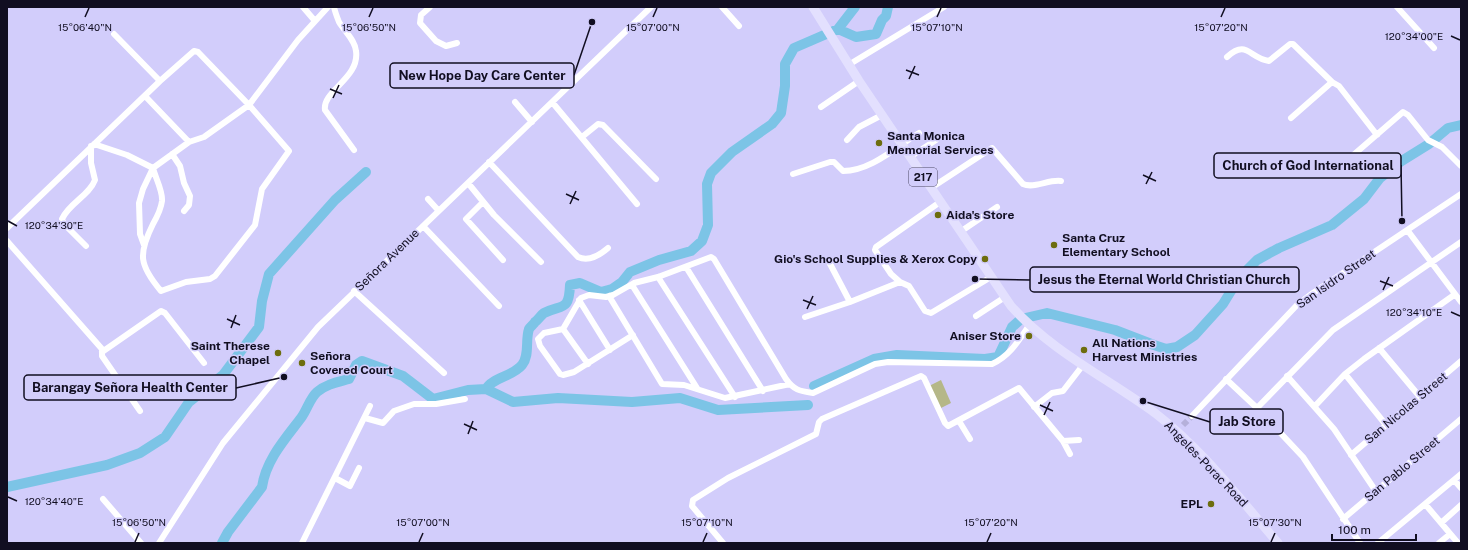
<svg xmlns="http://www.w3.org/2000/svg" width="1468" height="550" viewBox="0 0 1468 550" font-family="'Public Sans',sans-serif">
  <rect width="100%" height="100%" fill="#d2cdfb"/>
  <path fill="#b5b788" d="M941,380L951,403L939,409L929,386Z"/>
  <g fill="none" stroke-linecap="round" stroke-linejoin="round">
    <path stroke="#7cc4e6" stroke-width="10" d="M838,29L855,7
      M814,386L874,359L897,355L985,359L998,357L1012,327L1021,319L1047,313L1115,330L1154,345L1166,349L1177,347L1195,335L1223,304L1239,278L1257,260L1279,248L1332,225L1364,199L1380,178L1400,162L1429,144L1448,128L1461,125
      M486,389L513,402L558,398L632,402L680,398L718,410L808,405
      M7,487L107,465L140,453L165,437L189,402L223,375L259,327L262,301L269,274L335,200L366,172
      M222,543L228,532L262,487C266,460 285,439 301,418C307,410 310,398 317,392C326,384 338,382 349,379L356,365L362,361L403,376L433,399L468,390L486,389C493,377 512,377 522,365C530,355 525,341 529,329C530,327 534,324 535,322C538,320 541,315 544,313C562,304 569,312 570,285L580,283L601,292L612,289L622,282L630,272L659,260L691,251L702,241L708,225L707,184L711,173L732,152L772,124L781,113L785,86V64L794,48L838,29L856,37L876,34L882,20L886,16L888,7"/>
    <path stroke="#b5b0da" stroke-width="6" stroke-dasharray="6 3" stroke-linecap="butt" d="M1183,425L1192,416"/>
    <path stroke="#fff" stroke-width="6" d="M303,7L315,21
      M334,7C335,12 337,17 339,22C345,32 355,40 356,51C360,78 322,91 325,110L354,150
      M430,7L421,15L420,23L436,41L446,46L457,43
      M722,7L739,26
      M1397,7L1434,48
      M114,34L160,81
      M1227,57C1247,39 1249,58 1269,61L1290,44H1293L1332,82
      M850,64L944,7
      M145,96L189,142
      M515,102L532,122
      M552,102L637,204
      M821,107L859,81
      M1291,118L1332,82L1339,86L1377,135
      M582,137L598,124L603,125L656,179
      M847,140L859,127L882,115
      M94,144L127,155L153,168
      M172,154L180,166L184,183L190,196L189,205L184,211
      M910,157L936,140
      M489,162L578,257C589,262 600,255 608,248
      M1336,170L1403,112L1408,115L1428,140L1442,147L1461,166
      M793,174L830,162H834L843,171C871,171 896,147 919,133
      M468,183L494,215L541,262
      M931,188L992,148L1023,184C1034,189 1049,179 1061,181
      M428,199L438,210
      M483,202L466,219L503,260
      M940,202L876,247L875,250L891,274L900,282L909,286L925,311L931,313L991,277
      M423,226L499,306
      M7,228L160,81L194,51L198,52L249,105L289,151L262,189L255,225L215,276L210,279L186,282L161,291C139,265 138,254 153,224C157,217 161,209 162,201C163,191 155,177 153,168
      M1408,231L1461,302
      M960,232L997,207
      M7,241L102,349V356L140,411
      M144,245L140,234L139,203L143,189L153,168L189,142L204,137L249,105L298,40L328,7
      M86,246L64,224L62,219C69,203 89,196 95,180L91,163V146
      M828,260L850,302L900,282
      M686,267L763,391
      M658,277L735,397
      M632,285L697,388
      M354,291L444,373
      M609,296L662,384L684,385L725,398L790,384
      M579,300L610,350
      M976,316L1005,297
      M805,317L850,302
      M563,329L588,364
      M633,335L574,372L563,375L560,374L540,346L538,339L544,333L563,329L581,298L589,295L606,297L613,295L634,283L658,277L711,257L714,259L786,379C794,390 799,391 813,393L875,364L888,362L992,364C1010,356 1019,340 1030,324
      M1379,348L1420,397
      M102,352L161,311L165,313L204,363
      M1345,374L1386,425
      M1287,376L1334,429L1375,490
      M1226,379L1257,408L1303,457L1360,543
      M1315,406L1345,374L1364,359L1454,295
      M1034,407L1052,393L1063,391L1083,365
      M1257,408L1333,330L1461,242
      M1192,416L1297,305L1313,293L1461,194
      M365,418L383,423L394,411L414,404H436L465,399
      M959,421L970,439
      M1063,441L1079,440
      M1351,455L1461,361
      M335,478L350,486L359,468
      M1454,480L1461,488
      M103,499L141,543
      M1425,504L1458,543
      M1343,519L1461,419
      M1441,523L1461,505
      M159,543L223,443L318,327L651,7
      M302,543L370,406
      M723,543L692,506L693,500L728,478L816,434L819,422L822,419L921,376L924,378L945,423L948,426L1019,388L1063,441L1070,454
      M1378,543L1461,474
      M1439,543L1450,534"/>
    <path stroke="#e3e0fe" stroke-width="9" d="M813,7L859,81L1011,306C1051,351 1107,378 1155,413C1202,449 1239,498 1278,543"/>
  </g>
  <path fill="none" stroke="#110e21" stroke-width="1.5" d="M85,17L89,8M369,17L373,8M653,17L657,8M937,17L941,8M1221,17L1225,8M1451,36L1460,40M906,70L919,75M909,79L915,66M330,89L342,94M333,98L339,85M1143,175L1156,181M1146,184L1152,172M566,194L579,200M570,204L576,191M8,221L17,226M1380,281L1393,286M1383,290L1389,277M803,300L816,305M807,309L813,296M1451,312L1460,316M227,319L240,325M231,328L236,315M1040,405L1053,411M1044,415L1050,402M464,424L477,430M468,434L473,421M8,497L17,501M135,542L139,533M419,542L423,533M703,542L707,533M987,542L991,533M1271,542L1275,533"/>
  <g fill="#6d6d0e" stroke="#d2cdfb" stroke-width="1.5">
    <circle cx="879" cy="143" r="4"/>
    <circle cx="938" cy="215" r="4"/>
    <circle cx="1054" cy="245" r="4"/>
    <circle cx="985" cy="259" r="4"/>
    <circle cx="1029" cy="336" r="4"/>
    <circle cx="1084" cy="350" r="4"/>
    <circle cx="278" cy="353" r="4"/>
    <circle cx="302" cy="363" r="4"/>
    <circle cx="1211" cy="504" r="4"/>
  </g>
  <g text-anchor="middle" stroke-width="3" stroke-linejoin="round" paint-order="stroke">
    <rect fill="#d2cdfb" stroke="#4b4762" stroke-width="1" x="909" y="168" width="28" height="18" rx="3"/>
    <g font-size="11" font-weight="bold" fill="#110e21">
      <text x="923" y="181">217</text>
    </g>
    <g font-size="12" font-weight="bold" fill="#110e21" stroke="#d2cdfb" text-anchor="start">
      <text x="887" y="140">Santa Monica<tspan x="887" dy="14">Memorial Services</tspan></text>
      <text x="946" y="219">Aida's Store</text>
      <text x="1062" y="242">Santa Cruz<tspan x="1062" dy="14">Elementary School</tspan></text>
      <text x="977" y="263" text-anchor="end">Gio's School Supplies &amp; Xerox Copy</text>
      <text x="1021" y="340" text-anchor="end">Aniser Store</text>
      <text x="1092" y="347">All Nations<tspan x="1092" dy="14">Harvest Ministries</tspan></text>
      <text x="270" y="350" text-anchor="end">Saint Therese<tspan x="270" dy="14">Chapel</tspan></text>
      <text x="310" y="360">Señora<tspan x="310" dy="14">Covered Court</tspan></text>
      <text x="1203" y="508" text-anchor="end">EPL</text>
    </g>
    <g font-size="12" fill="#110e21" stroke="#d2cdfb">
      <text transform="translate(387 260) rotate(-44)" y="4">Señora Avenue</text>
      <text transform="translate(1336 279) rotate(-35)" y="4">San Isidro Street</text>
      <text transform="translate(1406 408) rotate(-40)" y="4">San Nicolas Street</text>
      <text transform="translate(1206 464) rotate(46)" y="4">Angeles-Porac Road</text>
      <text transform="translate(1402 469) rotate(-40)" y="4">San Pablo Street</text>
    </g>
  </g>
  <g font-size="10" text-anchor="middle" fill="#110e21" stroke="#d2cdfb" stroke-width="3" stroke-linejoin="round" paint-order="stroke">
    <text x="85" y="31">15°06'40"N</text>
    <text x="369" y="31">15°06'50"N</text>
    <text x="653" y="31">15°07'00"N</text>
    <text x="937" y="31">15°07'10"N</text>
    <text x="1221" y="31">15°07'20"N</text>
    <text x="1414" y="40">120°34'00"E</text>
    <text x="54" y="229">120°34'30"E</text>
    <text x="1414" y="316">120°34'10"E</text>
    <text x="54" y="505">120°34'40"E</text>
    <text x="139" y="526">15°06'50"N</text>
    <text x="423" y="526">15°07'00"N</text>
    <text x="707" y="526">15°07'10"N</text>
    <text x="991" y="526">15°07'20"N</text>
    <text x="1275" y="526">15°07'30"N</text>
  </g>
  <path fill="none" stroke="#110e21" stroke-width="1.5" d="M592 22L574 75M1402 221L1401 165M975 279L1030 280M284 377L236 388M1143 401L1210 422"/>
  <g fill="#110e21" stroke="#d2cdfb" stroke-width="1.5">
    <circle cx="592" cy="22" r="4"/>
    <circle cx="1402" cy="221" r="4"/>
    <circle cx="975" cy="279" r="4"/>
    <circle cx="284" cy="377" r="4"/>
    <circle cx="1143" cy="401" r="4"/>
  </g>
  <g fill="#d2cdfb" stroke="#110e21" stroke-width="1.5">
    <rect x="390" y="63" width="184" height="25" rx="4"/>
    <rect x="1214" y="153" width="187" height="25" rx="4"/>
    <rect x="1030" y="267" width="269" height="25" rx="4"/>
    <rect x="24" y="375" width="212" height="25" rx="4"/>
    <rect x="1210" y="409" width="73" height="25" rx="4"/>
  </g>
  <g font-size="13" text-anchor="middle" font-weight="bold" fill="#110e21">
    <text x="482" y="80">New Hope Day Care Center</text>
    <text x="1308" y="170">Church of God International</text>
    <text x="1164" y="284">Jesus the Eternal World Christian Church</text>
    <text x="130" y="392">Barangay Señora Health Center</text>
    <text x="1247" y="426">Jab Store</text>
  </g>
  <rect width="1468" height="550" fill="none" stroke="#110e21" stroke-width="16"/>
  <path d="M1332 534v6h84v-6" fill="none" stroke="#110e21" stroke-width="2"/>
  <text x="1338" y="534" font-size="12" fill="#110e21" stroke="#d2cdfb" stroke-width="3" paint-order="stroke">100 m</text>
</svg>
